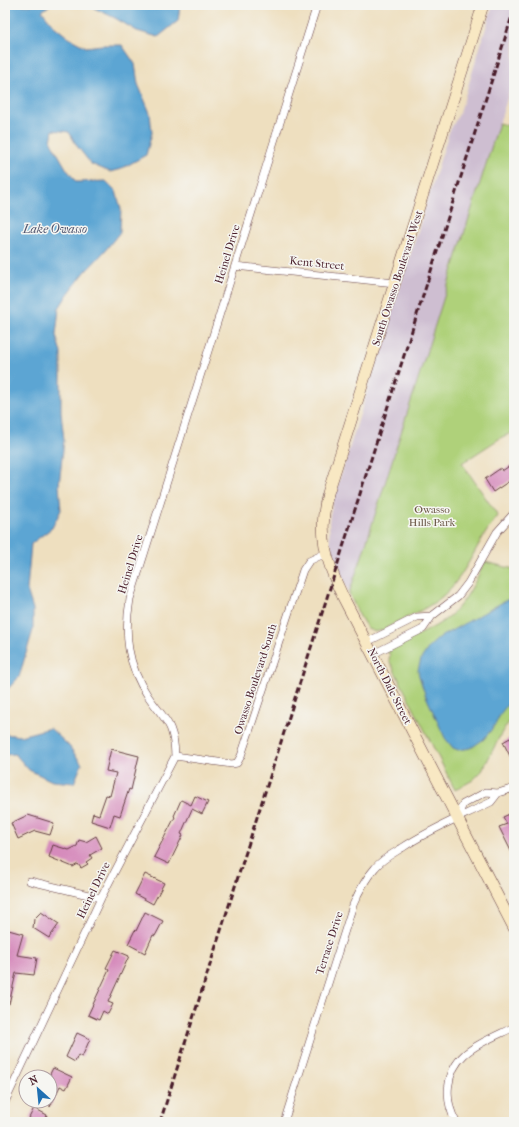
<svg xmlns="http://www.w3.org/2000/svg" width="519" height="1127" viewBox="0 0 519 1127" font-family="'IM FELL French Canon',serif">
  <rect width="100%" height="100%" fill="#f6f6f2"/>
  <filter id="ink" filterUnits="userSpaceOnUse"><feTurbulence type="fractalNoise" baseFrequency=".025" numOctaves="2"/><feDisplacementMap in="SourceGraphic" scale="8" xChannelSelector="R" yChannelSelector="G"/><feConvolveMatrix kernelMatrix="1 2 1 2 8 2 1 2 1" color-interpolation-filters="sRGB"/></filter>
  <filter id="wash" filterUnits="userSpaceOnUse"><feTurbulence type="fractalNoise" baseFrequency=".012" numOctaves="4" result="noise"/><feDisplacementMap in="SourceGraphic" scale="16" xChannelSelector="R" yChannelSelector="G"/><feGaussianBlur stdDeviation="0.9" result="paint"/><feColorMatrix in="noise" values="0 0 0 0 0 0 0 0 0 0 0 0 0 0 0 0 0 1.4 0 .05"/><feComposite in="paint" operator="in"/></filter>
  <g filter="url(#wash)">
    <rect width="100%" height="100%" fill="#eedfbf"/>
    <path fill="#cebed1" d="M493,5H514V77L362,556L349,593L334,556L330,542L329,522L333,500L449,132L460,112Z"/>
    <path fill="#afd17a" stroke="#7c7852" d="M499,123L514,127V432L502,437L462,463L498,516C477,540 468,573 445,594C431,607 412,615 395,623C388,627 378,635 370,630C362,624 353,602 349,593L362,556Z
      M485,562L514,569V715L502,732L482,771L473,780L455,790L389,660L390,654L387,652C402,641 421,635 437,625C463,610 472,587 485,562Z"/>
    <path fill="#5ca5d3" stroke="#53627f" d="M5,5H50L42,11L54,26L69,38L86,47L102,45H122L135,64L138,84L150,113L152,133L146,155L121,169L110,172L91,164L77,146L69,132L53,130L51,142L66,168L76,182L106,181L116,191L121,209L120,232L104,252L85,272L68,294L59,308L56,335L61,353V412L64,440L59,485L61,510L52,528L31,544L27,590L33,609V630L19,677L5,692Z
      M82,5H180L178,21L158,37L137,31L115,18L92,7Z
      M514,596V696L501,713L495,725L484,739L471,748L458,750L453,748L445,738L425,694L419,676L418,670L421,659L429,647L440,637Z
      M50,728L69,746L82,764L74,783L52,781L29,770L15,754L5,755V734L20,736Z"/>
    <g id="blocks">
      <path fill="#d68bbc" d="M514,463V478L493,492L485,479L501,468L502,471Z
        M510,738L512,741L514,739V764L503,742Z
        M111,749L139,756L131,790L129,789L120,816L114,814L110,827L91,821L93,813L99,815L106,795L110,796L116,773L106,771Z
        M195,796L208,802L202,814L192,809L181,834L183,835L169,864L154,857L175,817L174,816L181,800L191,805Z
        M514,812V857L499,827L507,824L503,817Z
        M28,815L54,823L50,835L35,831L18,839L11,823Z
        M96,836L102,848L90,855L92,858L86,862L88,864L81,868L78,864L73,867L49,857L53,845L69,850L77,846L79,840L86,842Z
        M145,874L164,883L153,904L135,894Z
        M41,912L59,924L49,938L33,928L34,919Z
        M145,912L163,921L155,936L153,935L145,953L128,944L135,930L136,931Z
        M5,929L23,934L17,955L37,958L34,975L16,973L9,1004L5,1003Z
        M115,950L129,956L108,1002L113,1004L108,1014L103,1011L99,1020L88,1015L109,970L106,968Z
        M77,1033L90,1039L82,1057L78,1055L75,1062L66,1057Z
        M53,1068L72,1077L66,1089L60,1086L50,1107V1074Z
        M34,1108L47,1115L44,1122H37L29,1118Z"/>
    </g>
  </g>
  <g filter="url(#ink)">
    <use href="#blocks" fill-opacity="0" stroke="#633c41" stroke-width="1"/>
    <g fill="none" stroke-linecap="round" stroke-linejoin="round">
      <g stroke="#633c41" stroke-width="8">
        <path id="street" d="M235,266L395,283
          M367,642L417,617L432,616
          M373,654L423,629L432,616L458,596L468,583L497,532L514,513
          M175,756L232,764L237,763L241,756L303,570L309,561L326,553
          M457,818L463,804L486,792L498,793L514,788
          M30,881L101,898
          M5,1102L101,898L175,756C174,722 165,721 148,696C127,665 124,634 130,599L317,5
          M284,1122L353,905C359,891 365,879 375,868C382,859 392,854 402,848C430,829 461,817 491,802L498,793
          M456,1122C444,1100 445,1072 465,1054C479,1042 498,1035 514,1027"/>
      </g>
      <g stroke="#633c41" stroke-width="12">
        <path id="secondary" d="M483,5L328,493C317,532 326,562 343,597L514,928"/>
      </g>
      <use href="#street" stroke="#fff" stroke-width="7"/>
      <use href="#secondary" stroke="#f8e8c3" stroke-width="11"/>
      <path stroke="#4a1f2b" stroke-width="3" stroke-dasharray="6 3" stroke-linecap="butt" d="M160,1122L514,10"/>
    </g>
  </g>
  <g text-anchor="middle" stroke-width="3" stroke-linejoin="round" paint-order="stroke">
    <g font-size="11" fill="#4a1f2b" stroke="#f6f6f2">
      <text transform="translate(227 254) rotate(-73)" y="4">Heinel Drive</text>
      <text transform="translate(317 263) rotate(6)" y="4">Kent Street</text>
      <text transform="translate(397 278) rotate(-72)" y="4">South Owasso Boulevard West</text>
      <text transform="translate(130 564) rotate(-73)" y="4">Heinel Drive</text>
      <text transform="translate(255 679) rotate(-72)" y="4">Owasso Boulevard South</text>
      <text transform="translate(390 686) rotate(63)" y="4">North Dale Street</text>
      <text transform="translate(93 890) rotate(-64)" y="4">Heinel Drive</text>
      <text transform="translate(329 943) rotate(-72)" y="4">Terrace Drive</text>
    </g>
    <g font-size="11" fill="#685443" stroke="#f6f6f2">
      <text x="432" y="513">Owasso<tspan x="432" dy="13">Hills Park</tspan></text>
    </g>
    <g font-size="12" font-style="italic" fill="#51556e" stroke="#f6f6f2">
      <text x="55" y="233">Lake Owasso</text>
    </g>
  </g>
  <rect width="519" height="1127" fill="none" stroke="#f6f6f2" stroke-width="20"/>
  <g transform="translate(38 1089) rotate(333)"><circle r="19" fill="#f6f6f2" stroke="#b1a0a2"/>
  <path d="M0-3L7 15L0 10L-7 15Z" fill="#1f6fb2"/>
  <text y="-6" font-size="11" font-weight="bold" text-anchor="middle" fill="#4a1f2b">N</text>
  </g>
</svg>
